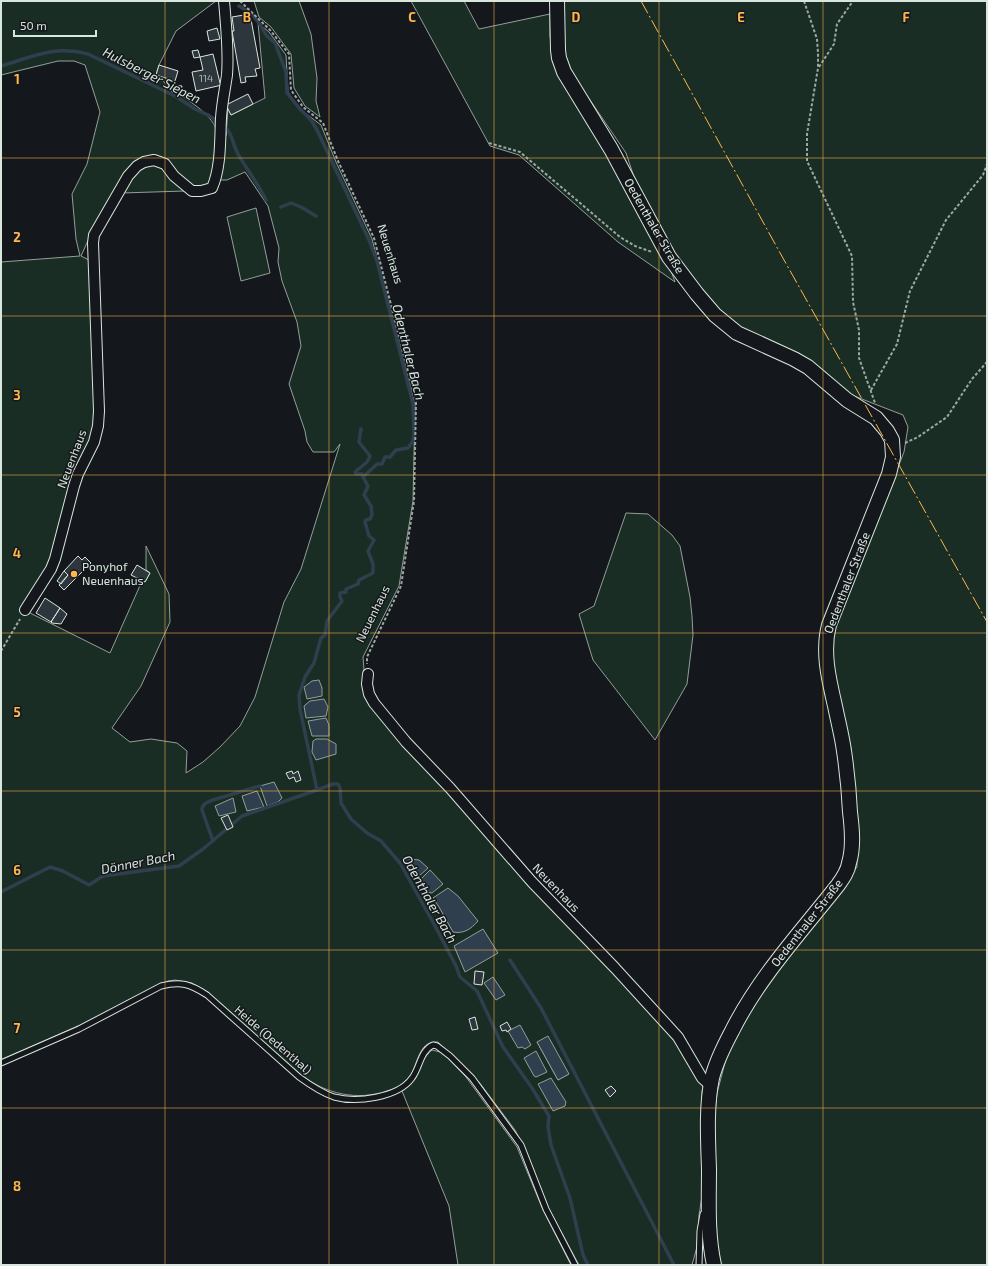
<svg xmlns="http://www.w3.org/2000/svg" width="988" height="1266" viewBox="0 0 988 1266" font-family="'Exo 2',sans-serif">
  <rect width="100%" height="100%" fill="#14181c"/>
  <path fill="#1a2d24" stroke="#939e99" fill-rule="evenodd" d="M1,1H216L176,31L159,65L156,75L172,89V92H176C190,102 214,115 217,133L211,183L196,189L183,181L168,161H139L91,234L81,256L91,261L94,303V429L52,558L22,609L110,653L142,581L145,582L150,573L146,570V546L169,594L170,622L141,686L112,728L130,742L151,739L177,743L187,751L186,773L203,762L220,747L240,726L255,697L284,602L301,569L340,444L334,452H313L307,442L305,431L289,384L301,346L297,322L282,281L278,262L279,248L268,206L245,172L227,180H218L223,136H226L228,108L231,115L265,98L258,23L269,32L286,55L288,92L300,109L321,125L336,162L372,239L415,406L413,501L399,586L363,657L366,696L677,1039L704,1085L702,1091L703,1190L699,1215L697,1247L692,1265H579L548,1207L529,1158L515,1130L479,1082L438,1042C416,1040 419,1069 406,1081C401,1086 394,1089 387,1091C357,1101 326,1094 301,1075L208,993L192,983L175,980L168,981L78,1026L1,1060V262L80,256L76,239L72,194L87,164L100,112L85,65L74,61H58L1,75ZM537,1042L569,1074L558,1080Z
    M254,1H299L311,34L317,78L316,101L320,117L305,106L294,88L291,54L271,27L259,17Z
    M411,1H464L479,29L550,14V36L553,60L562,81L613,164L629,198L670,268L675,282L618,242L519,155L490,146Z
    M562,1H987V1265H721L714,1229V1124L717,1093L726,1059L731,1046L757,998L857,867L855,797L851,748L836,682L831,649L835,627L904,452L908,427L903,415L849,394L740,328L719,312L678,263L635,180L626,153L577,81L564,56Z
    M154,163L162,166L185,191L121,193L133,173Z
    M256,208L270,273L241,281L227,217Z
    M626,513L648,514L672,535L680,546L690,597L692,616L693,635L687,684L655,740L593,660L579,614L594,606Z
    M432,1050L440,1052L448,1058L466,1077L517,1147L543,1210L571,1265H458L449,1206L402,1091C421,1078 417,1063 432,1050Z"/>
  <path fill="#2f3f4d" stroke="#939e99" d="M319,680L322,688V696L307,699L304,687L312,681Z
    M324,699L328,707L326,716L306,718L304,706L310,701Z
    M326,718L329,725V736H312L308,721Z
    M316,739H327L336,744V754L316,760L312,752L313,741Z
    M274,782L282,798L278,802L267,806L260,786Z
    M257,791L264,807L247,811L242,796Z
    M233,798L236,812L219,816L215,806Z
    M402,858L419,860L428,868L418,877Z
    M430,870L443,884L432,893L426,892L420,880Z
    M448,888L458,896L478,921C471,929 464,934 453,932L439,907L433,898Z
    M483,929L498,953L465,972L454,946Z
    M493,977L505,995L496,1000L484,983Z
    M520,1025L531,1045L525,1049L522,1047L518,1048L508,1031Z
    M548,1036L569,1074L558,1080L537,1042Z
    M536,1051L547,1072L536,1077L534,1076L524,1058Z
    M551,1078L566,1102L565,1106L553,1111L538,1084Z"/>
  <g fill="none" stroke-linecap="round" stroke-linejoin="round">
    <path stroke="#2f3f4d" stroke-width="3.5" d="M239,6L252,14L261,26L266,35L275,43L286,72L287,93L300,109L311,120L317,130L369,240L377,261L413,404L414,434L413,441L408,448L396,450L390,457H385L382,464H377L363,477L368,486L364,495L371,506L372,515L370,519L366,520L365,522L369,536L374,540L368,551L373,564V573L359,580L358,584L346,589V592L340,593V597L342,601L327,621L325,635L321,638L314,663L305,677L299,695L300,709L317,790L333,784H338L340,788L341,803L351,819L367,833L381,841L400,863L435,926L456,966L460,977L477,991L503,1047L532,1088L549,1116L548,1127L551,1145L570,1198L583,1255L588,1265
      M1,66C32,57 55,45 88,54L175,96L195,109L208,115L214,119L217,127
      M226,128C233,135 233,146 238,154C247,170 258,183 266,200
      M281,207L291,203L301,207L316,216
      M361,429L359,442L370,456L367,462L355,472L356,474H362L363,477
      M213,841L202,810C202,804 207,802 213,800L260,786
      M1,892L50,867L63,871L89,885L103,876L179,866L203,849L242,816L317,790
      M510,960L541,1008L674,1265"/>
  </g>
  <path fill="#2c363c" stroke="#d8e6dc" d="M250,14L260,68L255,69L257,76L245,77L246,82L241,83L232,31H234L232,17Z
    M217,28L220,39L209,41L207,31Z
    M198,50L200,57L194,58L192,51Z
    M213,54L220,83H222V85L196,91L192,72L203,70L200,57Z
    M159,65L178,71L175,81L156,75Z
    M172,85L182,86L181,93L172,92Z
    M248,94L253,104L231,115L226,105Z
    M78,556L82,560L85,557L91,563L64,590L59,585L68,575L64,571Z
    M137,565L150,573L145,582L131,575Z
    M64,571L68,575L61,584L57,581Z
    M45,598L60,608L51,622L36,613Z
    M60,608L67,614L61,624L52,623L51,622Z
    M292,771L293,774L298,771L301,780L296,782L294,777L289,779L286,773Z
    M228,815L233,827L227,830L221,818Z
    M475,971L484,972L482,985L474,984Z
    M475,1017L478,1029L472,1030L469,1019Z
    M507,1022L511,1029L507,1032L506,1030L502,1031L500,1026Z
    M611,1086L616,1091L610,1097L605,1090Z"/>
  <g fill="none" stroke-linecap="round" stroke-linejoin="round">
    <g stroke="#d8e6dc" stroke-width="7">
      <path id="service" d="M1,1063L79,1029L161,986C181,981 190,984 207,995L299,1077C310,1085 322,1093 334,1097C356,1103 398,1098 412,1078C420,1068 420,1051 433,1045L437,1046L450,1056L472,1078L521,1145L546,1209L575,1265
        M699,1265L700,1231L703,1214"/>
    </g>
    <g stroke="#d8e6dc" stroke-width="12">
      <path id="minor" d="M25,610L51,569L55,559L74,486L78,474L94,442L98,426L99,411L93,243L94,235L128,176L137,166L144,162L154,160L165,164L174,176L192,191H201L212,188C221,168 220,140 221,118C222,103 225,89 227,75C229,51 226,25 224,1
        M368,674L367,684L369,694L374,703L406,742L450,788L532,882L615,968L678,1037L702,1078L711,1086"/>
    </g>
    <g stroke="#d8e6dc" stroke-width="16">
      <path id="secondary" d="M557,1L558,50L559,58L564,72L611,149L669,257L697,294L715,315L737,333L794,359L808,367L847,400L876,418L887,431L892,440L893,457L889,474L829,625C822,652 829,680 835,706C838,721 842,736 844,751C847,771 849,791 850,812C852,828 854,847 849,863C848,871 843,878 838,885C801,932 759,977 732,1031C724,1046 716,1062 712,1078C706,1106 708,1140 709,1169C709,1201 707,1233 714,1265"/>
    </g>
    <path stroke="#9da8a2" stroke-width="2" stroke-dasharray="3 2" stroke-linecap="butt" d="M240,1L270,30L289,54L291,90L303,107L323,123L338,161L374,238L416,403L414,501L401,586L367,657V664
      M804,1L817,39L818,53V68L807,134V161L852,256L853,302L859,330V358L875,403
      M819,67L834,44L837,24L853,1
      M489,143L520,152L620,237L635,246L652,252
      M871,390L897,344L910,291L946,220L983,175L987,164
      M905,443L918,437L947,417L972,379L987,362
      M1,651L20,619"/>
    <use href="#service" stroke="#14181c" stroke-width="5"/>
    <use href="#minor" stroke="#14181c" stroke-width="10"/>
    <use href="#secondary" stroke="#14181c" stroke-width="14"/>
    <path stroke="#ffb74d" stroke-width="1" stroke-dasharray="14 3 2 3" stroke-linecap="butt" d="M641,1L779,251L987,622"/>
  </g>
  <path fill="none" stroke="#ffb74d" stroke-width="1" stroke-opacity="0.55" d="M165,1V1265M329,1V1265M494,1V1265M659,1V1265M823,1V1265M1,158H987M1,316H987M1,475H987M1,633H987M1,791H987M1,950H987M1,1108H987"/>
  <circle fill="#ffb74d" stroke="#14181c" stroke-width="1.5" cx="74" cy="574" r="4"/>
  <g text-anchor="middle" stroke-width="3" stroke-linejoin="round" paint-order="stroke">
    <g font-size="10" fill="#adbab4">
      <text x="206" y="82">114</text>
    </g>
    <g font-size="12" fill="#d8e6dc" stroke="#14181c">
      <text transform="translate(654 226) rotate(60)" y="4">Oedenthaler Straße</text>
      <text transform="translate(390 254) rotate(73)" y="4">Neuenhaus</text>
      <text transform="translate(72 459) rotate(-69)" y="4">Neuenhaus</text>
      <text transform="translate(847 583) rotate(-69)" y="4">Oedenthaler Straße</text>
      <text transform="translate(373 614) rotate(-64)" y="4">Neuenhaus</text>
      <text transform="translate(556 888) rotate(46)" y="4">Neuenhaus</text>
      <text transform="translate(807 923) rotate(-52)" y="4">Oedenthaler Straße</text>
      <text transform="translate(273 1040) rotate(41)" y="4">Heide (Oedenthal)</text>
    </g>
    <g font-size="12" fill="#d8e6dc" stroke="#14181c" text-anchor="start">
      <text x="82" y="571">Ponyhof<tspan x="82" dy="14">Neuenhaus</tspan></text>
    </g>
    <g font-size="13" font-style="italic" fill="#d8e6dc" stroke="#14181c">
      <text transform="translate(152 75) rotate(27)" y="5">Hulsberger Siepen</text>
      <text transform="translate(409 352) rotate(76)" y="5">Odenthaler Bach</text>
      <text transform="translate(138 862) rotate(-11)" y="5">Dönner Bach</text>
      <text transform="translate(430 899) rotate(61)" y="5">Odenthaler Bach</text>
    </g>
  </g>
  <g font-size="13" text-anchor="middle" font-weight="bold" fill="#ffb74d" stroke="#14181c" stroke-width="3" stroke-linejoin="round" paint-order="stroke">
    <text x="247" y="22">B</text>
    <text x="412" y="22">C</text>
    <text x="576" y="22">D</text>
    <text x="741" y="22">E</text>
    <text x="906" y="22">F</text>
    <text x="17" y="84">1</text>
    <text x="17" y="242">2</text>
    <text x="17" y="400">3</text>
    <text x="17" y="558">4</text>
    <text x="17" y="717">5</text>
    <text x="17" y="875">6</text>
    <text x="17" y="1033">7</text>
    <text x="17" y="1191">8</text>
  </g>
  <rect width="988" height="1266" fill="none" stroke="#d8e6dc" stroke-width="4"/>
  <path d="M14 30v6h82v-6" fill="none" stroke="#d8e6dc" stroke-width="2"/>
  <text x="20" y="30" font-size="12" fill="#d8e6dc" stroke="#14181c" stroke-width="3" paint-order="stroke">50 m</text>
</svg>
